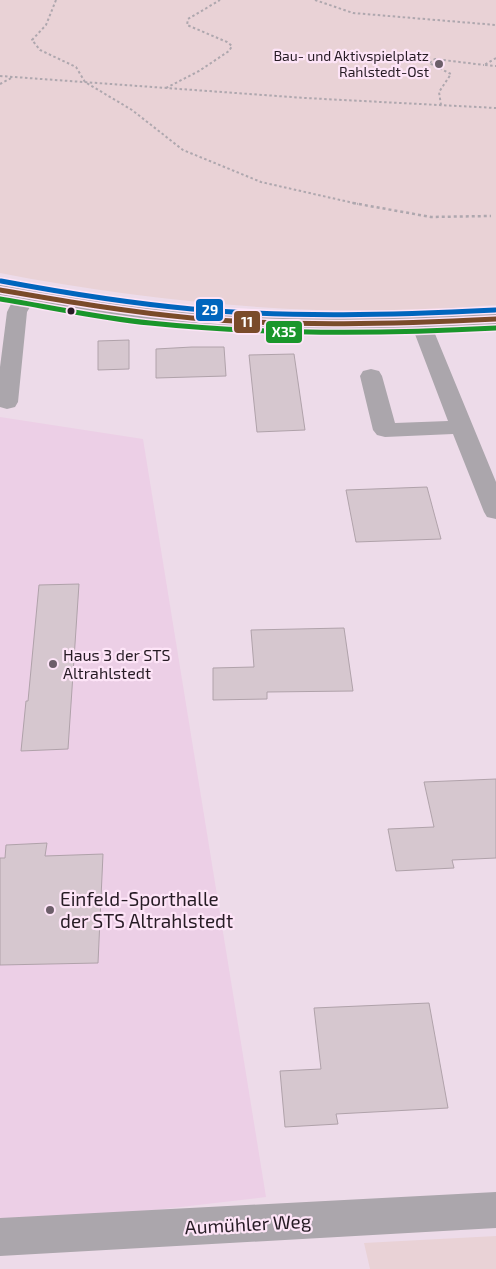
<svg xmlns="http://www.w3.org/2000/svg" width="496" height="1269" viewBox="0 0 496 1269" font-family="'Exo 2',sans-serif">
  <rect width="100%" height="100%" fill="#eddbe9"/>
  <path fill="#eccfe6" d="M0,417L143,439L266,1197L0,1228Z"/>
  <path fill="#e9d2d6" d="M0,0H496V305C462,307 428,311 393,311C262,312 129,298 0,273Z
    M496,1236V1269H370L364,1243Z"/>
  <path fill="#d6c7cf" stroke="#b0a2aa" d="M129,340V369L98,370V341Z
    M192,347H224L226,376L156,378V349Z
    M294,354L305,430L257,432L249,355Z
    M427,487L441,539L356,542L346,490Z
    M79,584L68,749L21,751L26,701H28L39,585Z
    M344,628L353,691L267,692V699L213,700V668L254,667L251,630Z
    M496,779V858L452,860L454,868L396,871L388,829L434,827L424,782Z
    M47,843L45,856L103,854L98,963L0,965V858H5L6,845Z
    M429,1003L448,1108L336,1114L338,1124L285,1127L280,1071L321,1069L314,1008Z"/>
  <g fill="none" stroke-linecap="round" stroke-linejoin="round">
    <path stroke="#aea7ae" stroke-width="2" stroke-dasharray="2.5 2.5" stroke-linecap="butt" d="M56,0L46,25L32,40L40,50L76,67L85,82L132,110L183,150L261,182L358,204
      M315,0L353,13L496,25
      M496,58L484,65L496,66
      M0,76L305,98L496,108
      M0,84L13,77
      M166,88L199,71L229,51L232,46L227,42L187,25L188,19L220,0
      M441,105L439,92L451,74L429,63L435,59L484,65"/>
    <path stroke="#aea7ae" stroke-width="2.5" stroke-dasharray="3 3" stroke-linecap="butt" d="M353,203L431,217L491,216"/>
    <path fill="#aba6ac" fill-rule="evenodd" d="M0,284C50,292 100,302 150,308C265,320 381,320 496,313V325L433,329L496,482V519L487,517L484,512L453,434L385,437L377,435L373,430L360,376L363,371L371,369L379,371L382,376L395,423L448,421L413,329C325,333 237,330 150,320C111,316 72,308 33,302L27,312L18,402L15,407L7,409L0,407V367L7,312L14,298L0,296Z
      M496,1192V1228L0,1256V1218Z"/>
    <g stroke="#fde4f7" stroke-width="8">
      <path id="bus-1" d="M0,290C64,301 127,312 192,318C293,327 395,324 496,319"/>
    </g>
    <g stroke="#fde4f7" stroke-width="8">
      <path id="bus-2" d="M0,299C50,307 100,318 150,323C265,335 381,334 496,328"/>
    </g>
    <g stroke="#fde4f7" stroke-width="8">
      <path id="bus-3" d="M1,281C65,293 128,303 192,309C293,318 394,315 495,310"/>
    </g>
    <use href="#bus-1" stroke="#7a4b2a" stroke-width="5"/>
    <use href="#bus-2" stroke="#1a962b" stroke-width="5"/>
    <use href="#bus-3" stroke="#0065bd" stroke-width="5"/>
  </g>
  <g fill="#6c5e69" stroke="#fde4f7" stroke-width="2">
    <circle cx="439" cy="64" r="5"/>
    <circle cx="53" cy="664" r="5"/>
    <circle cx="50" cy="910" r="5"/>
  </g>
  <circle fill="#261b24" stroke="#fde4f7" stroke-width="2" cx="71" cy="311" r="4.5"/>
  <g text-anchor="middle" stroke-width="4.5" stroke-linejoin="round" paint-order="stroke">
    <g font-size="14" fill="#261b24" stroke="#fde4f7" text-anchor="end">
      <text x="429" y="61">Bau- und Aktivspielplatz<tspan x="429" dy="16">Rahlstedt-Ost</tspan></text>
    </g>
    <g font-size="16" fill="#261b24" stroke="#fde4f7" text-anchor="start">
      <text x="63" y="661">Haus 3 der STS<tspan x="63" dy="18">Altrahlstedt</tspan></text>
    </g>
    <g font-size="19" fill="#261b24" stroke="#fde4f7" text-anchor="start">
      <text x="60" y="906">Einfeld-Sporthalle<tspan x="60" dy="22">der STS Altrahlstedt</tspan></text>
    </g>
    <g font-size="19" fill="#261b24" stroke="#fde4f7">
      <text transform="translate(248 1224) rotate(-3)" y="7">Aumühler Weg</text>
    </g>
  </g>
  <g stroke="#fde4f7" stroke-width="2">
    <rect x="195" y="298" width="29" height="24" rx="5" fill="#0065bd"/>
    <rect x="233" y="310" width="28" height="24" rx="5" fill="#7a4b2a"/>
    <rect x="265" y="320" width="38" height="24" rx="5" fill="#1a962b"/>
  </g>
  <g font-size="14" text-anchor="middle" font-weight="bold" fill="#fff">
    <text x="210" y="315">29</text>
    <text x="247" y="327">11</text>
    <text x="284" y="337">X35</text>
  </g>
</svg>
